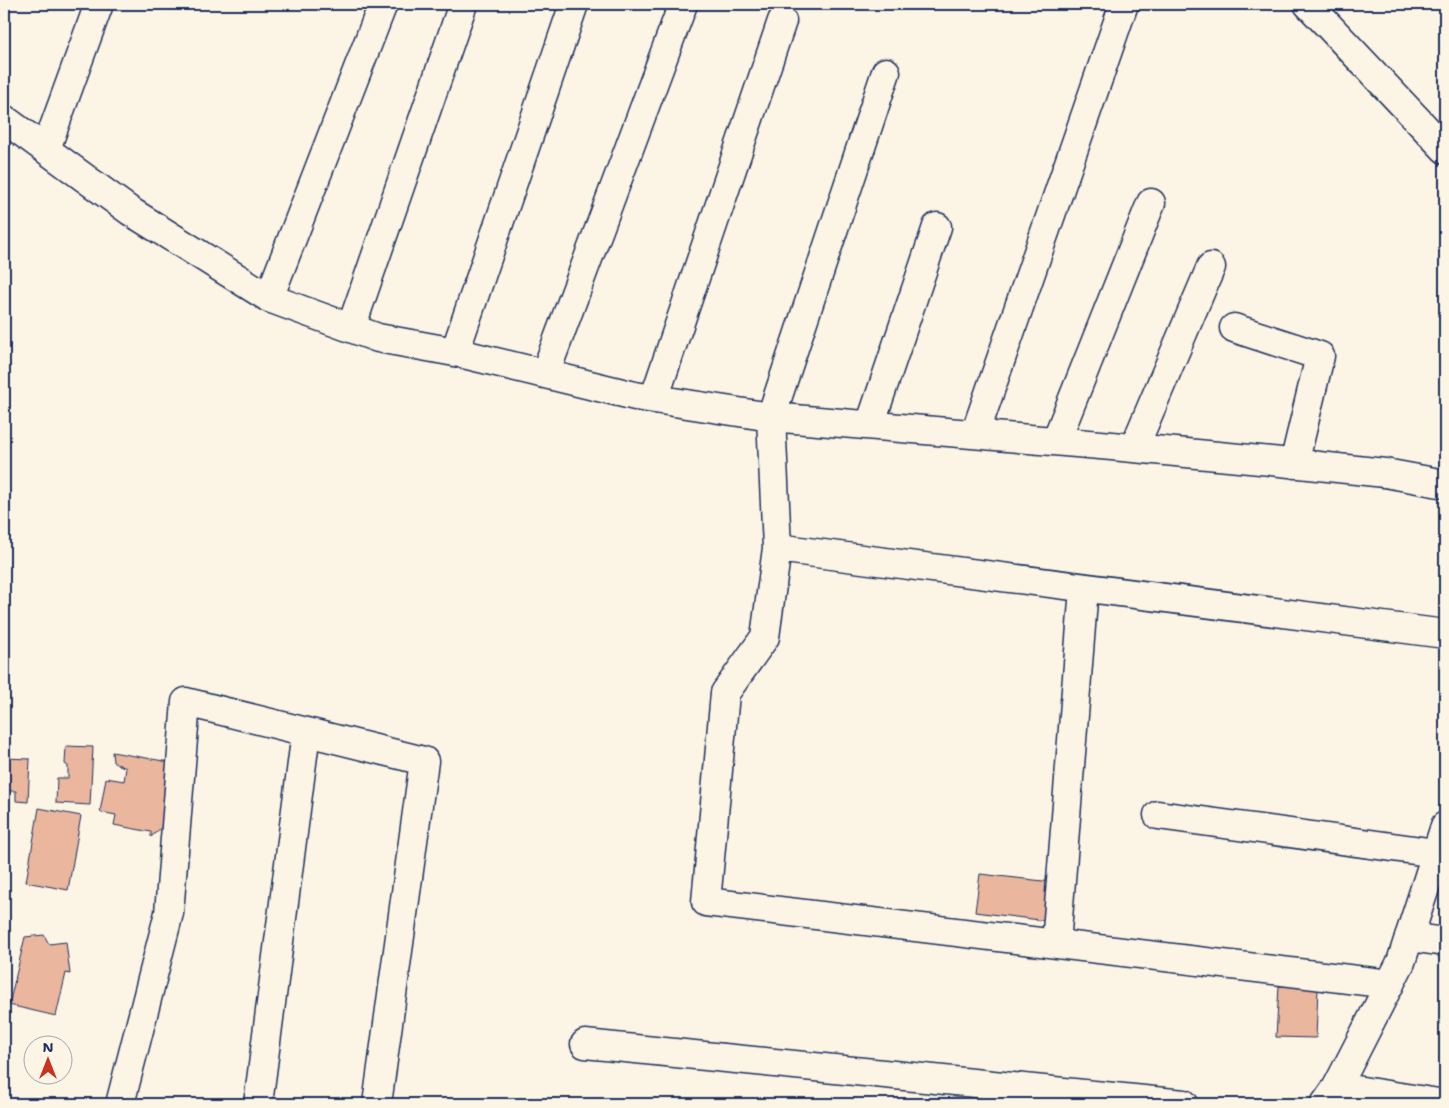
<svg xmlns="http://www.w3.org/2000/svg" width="1449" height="1108" viewBox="0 0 1449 1108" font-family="'Shantell Sans',sans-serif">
  <rect width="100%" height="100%" fill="#fcf5e5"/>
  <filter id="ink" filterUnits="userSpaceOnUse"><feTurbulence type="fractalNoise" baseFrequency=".02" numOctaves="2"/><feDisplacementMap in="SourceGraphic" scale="10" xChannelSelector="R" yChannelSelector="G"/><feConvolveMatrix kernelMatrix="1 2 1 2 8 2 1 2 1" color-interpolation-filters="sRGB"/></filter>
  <g filter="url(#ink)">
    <path fill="#ebb69e" stroke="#1b2f5e" d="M66,746L93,747L90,805L56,803L57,778H68V766L65,764Z
      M112,752L175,763L164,825L151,837V832L114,825L116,815L100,812L106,778L124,781L126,768L113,762Z
      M4,758L30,759L28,802L16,801V791H4Z
      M39,808L81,816L68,890L26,882Z
      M980,874L1052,882L1048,921L975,912Z
      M44,935L49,944L66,942L70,974L66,973L56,1016L9,1005L25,937Z
      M1279,986L1318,988L1316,1038L1276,1037Z"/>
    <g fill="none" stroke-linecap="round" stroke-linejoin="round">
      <g stroke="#1b2f5e" stroke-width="31">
        <path id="minor" d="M886,72L771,417L777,548L765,637L725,693L706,902L1390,984
          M4,119L130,211L269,298L378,338L455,352L635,396L771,417L1112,446L1271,461L1385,473L1445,484
          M46,149L99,4
          M269,298L383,4
          M351,328L463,4
          M1234,328L1320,356L1294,464
          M455,352L574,4
          M545,374L683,4
          M654,399L782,21
          M870,425L937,227
          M975,434L1124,4
          M1056,441L1151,203
          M1134,448L1211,267
          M777,548L1445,634
          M1158,815L1436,853
          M1409,937L1445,942
          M1056,944L1084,588
          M585,1044L1184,1104
          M1337,1087L1445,1104
          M120,1104L169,913L186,702L424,761L377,1104
          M258,1104L306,732"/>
      </g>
      <g stroke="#1b2f5e" stroke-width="31">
        <path id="tertiary" d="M1325,1104L1337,1087L1401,962L1445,826"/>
      </g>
      <g stroke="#1b2f5e" stroke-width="31">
        <path id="secondary" d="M1308,4L1445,149"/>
      </g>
      <use href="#minor" stroke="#fcf5e5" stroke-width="28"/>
      <use href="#tertiary" stroke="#fcf5e5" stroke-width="28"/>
      <use href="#secondary" stroke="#fcf5e5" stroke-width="28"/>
    </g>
  </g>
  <rect width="1449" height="1108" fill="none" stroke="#fcf5e5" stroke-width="20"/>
  <rect x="10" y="10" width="1429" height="1088" fill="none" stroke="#1b2f5e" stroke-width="2" filter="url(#ink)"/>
  <g transform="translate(48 1060)"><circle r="24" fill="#fcf5e5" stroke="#a2a6af"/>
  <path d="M0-4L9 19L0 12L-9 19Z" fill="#c8321e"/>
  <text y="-8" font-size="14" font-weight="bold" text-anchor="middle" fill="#1b2f5e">N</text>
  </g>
</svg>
